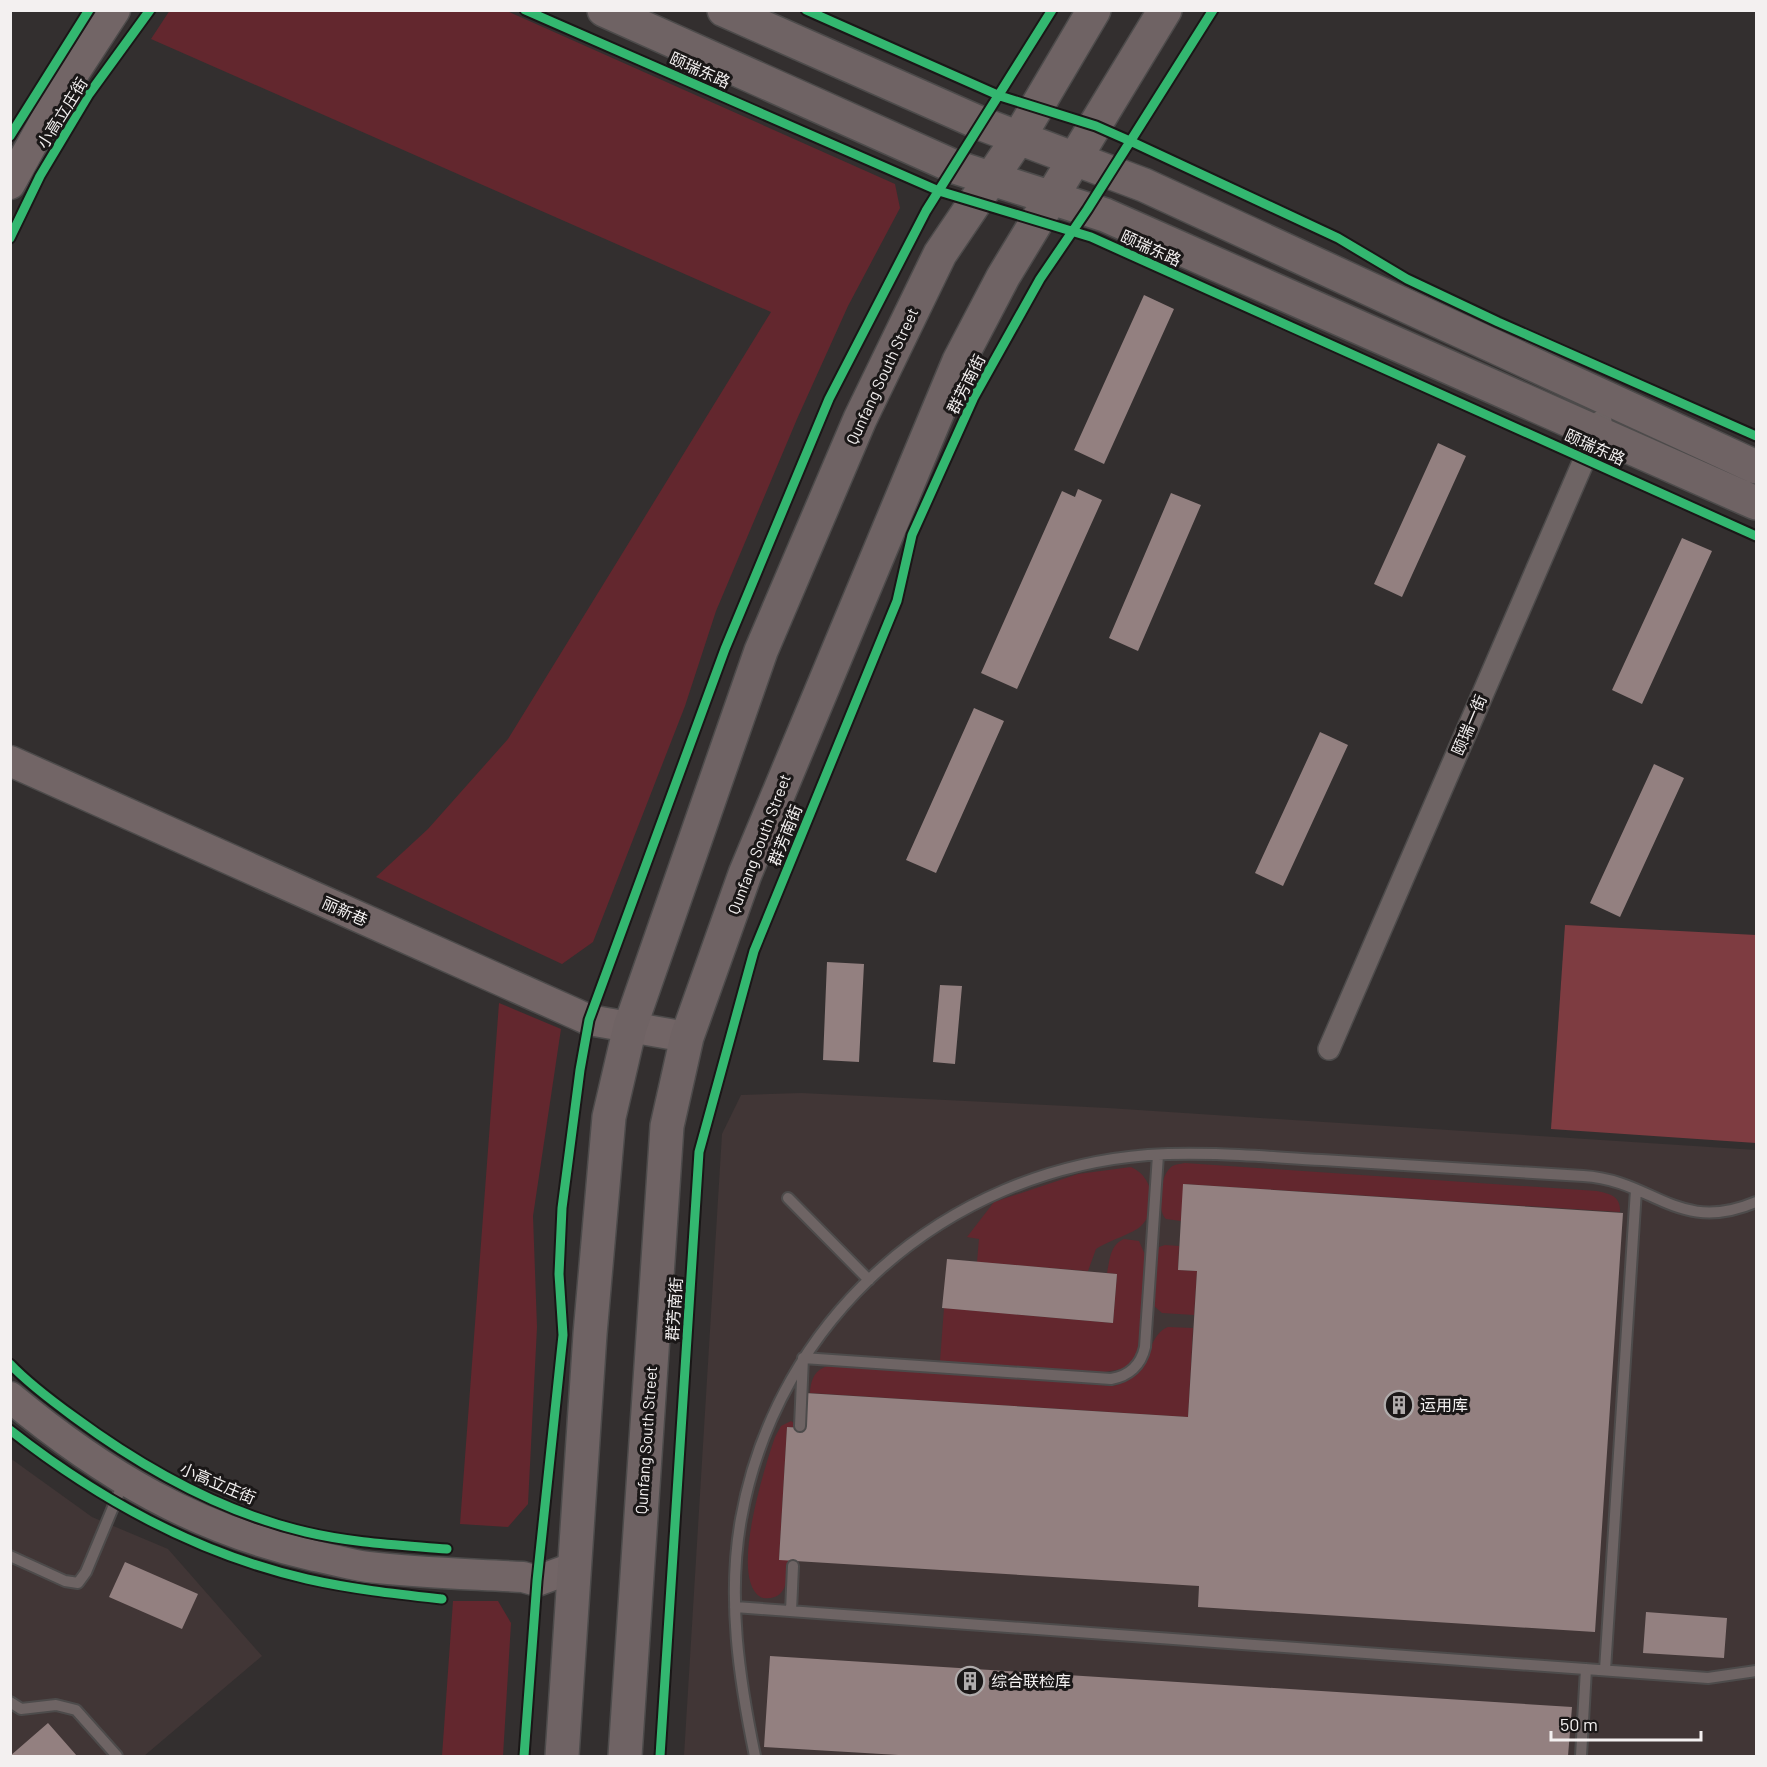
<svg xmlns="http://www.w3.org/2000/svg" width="1767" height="1767" viewBox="0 0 1767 1767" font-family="Barlow,'Noto Sans SC',sans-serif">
  <rect width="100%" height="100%" fill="#332f2f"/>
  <path fill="#413636" d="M801,1093L1108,1108L1756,1150V1756H684L722,1134L741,1095Z
    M10,1458L92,1517L168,1549L262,1656L144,1756H11Z"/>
  <path fill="#63272e" d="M170,10L507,11L895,184L900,208L848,306L797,419L716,611L685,706L593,942L562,964L376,877L428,829L508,739L771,312L151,39Z
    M499,1003L561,1029L533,1216L537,1327L528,1504L508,1527L460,1524Z
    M1185,1163L1597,1191C1610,1194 1621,1196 1620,1212L1184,1184L1181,1221L1166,1219C1156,1209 1160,1176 1171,1167C1175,1164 1180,1164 1185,1163Z
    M1131,1167C1153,1176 1159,1208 1141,1226C1134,1233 1108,1241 1096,1249L1088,1271L977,1262L979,1239L967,1237L994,1202L1078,1174Z
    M1124,1239L1139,1241L1146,1257L1141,1330L1137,1353L1127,1368L1099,1373L940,1361L944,1308L1113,1323L1117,1274L1107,1273C1110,1259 1110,1245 1124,1239Z
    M1165,1245L1179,1246L1178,1270L1197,1271L1194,1315L1162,1313L1154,1306L1156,1256L1159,1247Z
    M1168,1327L1193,1328L1188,1417L810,1393C811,1377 816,1368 832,1365L1113,1386C1157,1376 1142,1338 1168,1327Z
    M791,1421L797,1425V1428L787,1427L779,1559L788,1560C788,1579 787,1601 763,1598C727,1584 765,1466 775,1437L781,1426Z
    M453,1601H498L511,1623L503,1756H442Z"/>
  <path fill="#7e3c41" d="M1565,925L1756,935V1143L1551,1129Z"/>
  <path fill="#938080" d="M1144,295L1174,309L1104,464L1074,450Z
    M1438,443L1466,456L1402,597L1374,584Z
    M1078,489L1102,500L1017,689L981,673L1062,491L1075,497Z
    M1171,493L1201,505L1138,651L1109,638Z
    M1682,538L1712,551L1642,704L1612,690Z
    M974,708L1004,721L936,873L906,860Z
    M1320,732L1348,745L1283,886L1255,873Z
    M1654,764L1684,778L1620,917L1590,903Z
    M827,962L864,964L859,1062L823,1060Z
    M940,985L962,986L955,1064L933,1062Z
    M1183,1184L1623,1213L1595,1632L1198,1607L1199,1586L779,1560L787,1427L803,1428L805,1393L1188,1417L1197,1271L1178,1270Z
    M947,1259L1117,1274L1113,1323L942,1308Z
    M125,1562L198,1594L182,1629L109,1597Z
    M1646,1612L1727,1618L1724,1658L1643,1653Z
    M770,1656L1572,1707L1568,1756H915L764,1747Z
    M48,1723L77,1756H10Z"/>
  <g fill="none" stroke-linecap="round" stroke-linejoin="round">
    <g stroke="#4d4b4b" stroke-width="14">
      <path id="lane" d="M788,1198L869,1280
        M800,1426L803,1358L1111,1379C1129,1376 1141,1365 1145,1347L1158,1155
        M10,1556L65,1581L78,1583L86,1572L124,1481
        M735,1607L1708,1678L1756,1671
        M791,1611L793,1566
        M1605,1670L1636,1190
        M10,1702L21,1709L56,1705L76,1710L117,1756
        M755,1756C739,1679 727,1597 741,1519C777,1318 945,1171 1148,1155C1206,1151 1265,1157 1322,1160C1409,1166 1496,1171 1583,1176C1654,1180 1678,1235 1756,1202
        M1581,1756L1586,1669"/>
    </g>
    <g stroke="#4d4b4b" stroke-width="24">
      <path id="street" d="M1329,1049L1601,421"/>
    </g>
    <g stroke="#4d4b4b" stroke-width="33">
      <path id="secondary" d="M10,184L57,99L115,10
        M10,761L576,1014L589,1020L687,1037
        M10,1397C104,1475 195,1529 315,1556C332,1559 350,1565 368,1567C419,1573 472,1574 523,1577L537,1581L575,1567"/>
    </g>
    <g stroke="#4d4b4b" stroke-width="36">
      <path id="primary" d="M604,10L955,167L1105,215L1756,503
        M724,10L982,124L1144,185L1756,467
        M562,1756L590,1334L609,1117L630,1027L761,651L860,419L940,254L1019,137L1094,10
        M625,1756L667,1126L687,1037L745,874L959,361L1003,277L1165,10"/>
    </g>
    <use href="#lane" stroke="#6e6464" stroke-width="10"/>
    <use href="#street" stroke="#6e6464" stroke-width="21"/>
    <use href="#secondary" stroke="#726566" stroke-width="30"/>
    <use href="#primary" stroke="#6f6364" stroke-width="33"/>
    <g stroke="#1a1717" stroke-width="13">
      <path id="cycleway" d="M525,10L939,191L1091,237L1756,536
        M806,10L1000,96L1096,126L1130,141L1338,238L1407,279L1498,322L1756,436
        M10,136L89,10
        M10,238L40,176L89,94L150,10
        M10,1364C29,1384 52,1401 74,1417C143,1468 221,1512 306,1532C352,1543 400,1545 447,1549
        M10,1430C98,1499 198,1554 307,1579C351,1589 397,1594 442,1599
        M524,1756L537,1581L563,1335L559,1274L562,1208L580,1070L589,1020L725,649L829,399L926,211L1052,10
        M660,1756L699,1152L754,951L897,601L912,535L974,397L1040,279L1087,210L1213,10"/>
    </g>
    <use href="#cycleway" stroke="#33b770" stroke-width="9"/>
  </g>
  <defs>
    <g id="building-ring" transform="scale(1.5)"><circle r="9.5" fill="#1a1717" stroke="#b0acac" stroke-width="1.5"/><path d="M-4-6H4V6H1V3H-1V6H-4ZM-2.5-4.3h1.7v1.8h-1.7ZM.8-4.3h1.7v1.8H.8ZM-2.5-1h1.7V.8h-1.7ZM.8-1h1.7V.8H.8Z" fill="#b0acac"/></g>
  </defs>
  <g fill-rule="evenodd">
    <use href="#building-ring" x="1399" y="1405"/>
    <use href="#building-ring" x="970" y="1681"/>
  </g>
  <g text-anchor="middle" stroke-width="6" stroke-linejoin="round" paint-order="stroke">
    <g font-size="16" fill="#f3f0f0" stroke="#1a1717">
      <text transform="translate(700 70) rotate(24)" y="6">颐瑞东路</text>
      <text transform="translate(62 113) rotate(-58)" y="6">小高立庄街</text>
      <text transform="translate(1151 248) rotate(24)" y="6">颐瑞东路</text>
      <text transform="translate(882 376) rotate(-65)" y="6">Qunfang South Street</text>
      <text transform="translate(966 384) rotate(-63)" y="6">群芳南街</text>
      <text transform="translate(1595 447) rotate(24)" y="6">颐瑞东路</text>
      <text transform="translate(1469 725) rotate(-67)" y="6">颐瑞一街</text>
      <text transform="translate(785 835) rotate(-68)" y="6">群芳南街</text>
      <text transform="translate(759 844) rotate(-69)" y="6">Qunfang South Street</text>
      <text transform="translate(345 911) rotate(24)" y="6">丽新巷</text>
      <text transform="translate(674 1309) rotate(-86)" y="6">群芳南街</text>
      <text transform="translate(646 1440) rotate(-86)" y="6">Qunfang South Street</text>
      <text transform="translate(218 1483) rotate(23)" y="6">小高立庄街</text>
    </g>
    <g font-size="16" fill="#f3f0f0" stroke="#1a1717" text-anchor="start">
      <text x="1420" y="1411">运用库</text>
      <text x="991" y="1687">综合联检库</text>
    </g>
  </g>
  <rect width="1767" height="1767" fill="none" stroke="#f3f0f0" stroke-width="24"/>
  <path d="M1551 1731v9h150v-9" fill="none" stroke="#f3f0f0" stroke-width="3"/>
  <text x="1560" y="1731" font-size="18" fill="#f3f0f0" stroke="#1a1717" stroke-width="4.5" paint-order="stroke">50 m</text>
</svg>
